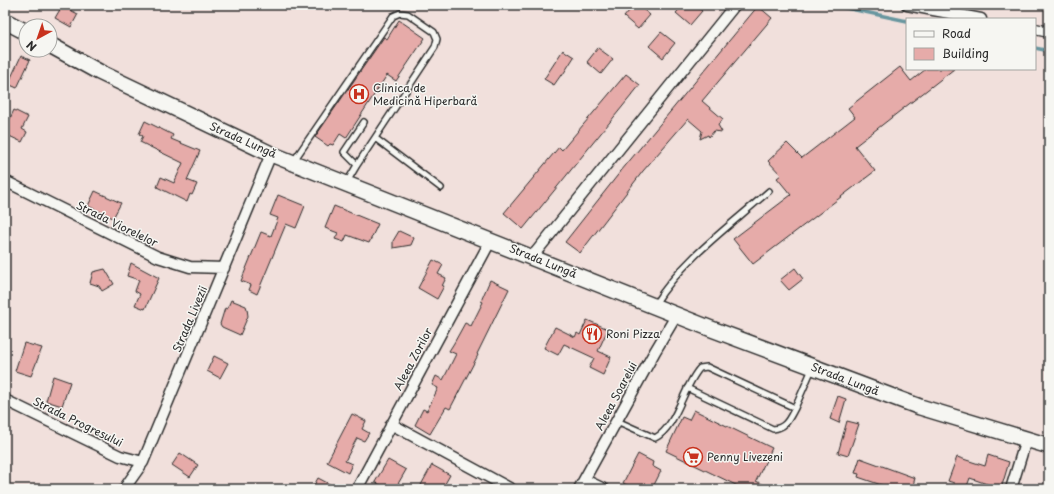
<svg xmlns="http://www.w3.org/2000/svg" width="1054" height="494" viewBox="0 0 1054 494" font-family="'Playpen Sans',sans-serif">
  <rect width="100%" height="100%" fill="#f1e0dc"/>
  <filter id="ink" filterUnits="userSpaceOnUse"><feTurbulence type="fractalNoise" baseFrequency=".025" numOctaves="2"/><feDisplacementMap in="SourceGraphic" scale="8" xChannelSelector="R" yChannelSelector="G"/><feConvolveMatrix kernelMatrix="1 2 1 2 8 2 1 2 1" color-interpolation-filters="sRGB"/></filter>
  <g filter="url(#ink)">
    <g fill="none" stroke-linecap="round" stroke-linejoin="round">
      <path stroke="#67969f" stroke-width="3.5" d="M832,5L907,21
        M1035,48L1049,51"/>
    </g>
    <path fill="#e6aba9" stroke="#2b2b2b" d="M634,5H638L650,15L638,29L624,17Z
      M683,5H695L702,11L690,25L676,13Z
      M62,6L78,14L71,27L55,18Z
      M758,6L772,18L702,101L723,119L718,125L722,132L714,131L709,137L708,135L700,139L702,131L688,119L643,171L580,253L565,242L621,171Z
      M399,20L425,38L396,81L387,75L346,138L340,134L333,145L330,144L328,146L315,137L384,37L387,39Z
      M661,32L675,43L663,58L649,46Z
      M598,48L613,59L601,74L587,62Z
      M563,50L574,57L562,76L561,75L554,85L544,79Z
      M21,56L30,60L17,88L8,84Z
      M900,67L911,81L926,69H954L855,146L875,171L753,264L733,239L791,195L777,178L781,175L768,161L787,143L802,158L855,117L848,108Z
      M626,74L640,85L523,229L504,213L559,147L562,150Z
      M14,110L28,117L22,129L27,132L22,142L5,134V129Z
      M145,121L173,135L171,139L200,151L187,180L197,184L192,195L190,194L187,202L157,187L161,177L174,183L183,163L140,142L143,136L139,134Z
      M95,191L121,203L113,218L88,206Z
      M278,195L305,206L296,228L286,224L257,294L249,290L251,285L241,281L261,232L271,236L278,218L270,215Z
      M334,206L378,224L369,243L347,235L344,242L335,239L338,233L325,228Z
      M399,231L414,238L411,245L393,248V241Z
      M433,260L443,265L438,274L446,278L442,286H444L437,299L418,288Z
      M131,263L159,278L145,309L135,305L140,294L135,291L139,280L127,276Z
      M795,268L803,279L789,290L780,280Z
      M105,269L114,284L102,291L99,286L90,283L93,272Z
      M490,280L509,289L477,354L478,355L450,409L446,407L430,434L415,425L423,409L427,411L438,388L432,385L436,376L443,380L456,354L449,351L454,343L465,323L471,326L483,302L481,301Z
      M231,300L246,306L247,309L248,316L240,335L222,327L220,324L225,308L227,309Z
      M587,320L608,329L598,351L611,357L603,375L589,368L594,358L564,344L558,355L544,348L555,327L575,337L577,333L580,335Z
      M24,343L42,348L31,376L15,371Z
      M214,356L228,363L220,378L207,371Z
      M53,376L70,382L62,406L46,401Z
      M838,396L846,399L839,423L830,419Z
      M694,410L772,448L756,481L772,489H744L666,451L682,417L689,420Z
      M352,414L366,421L362,429L369,433L364,441L357,438L345,461L352,464L348,473L327,462Z
      M847,421L859,424L848,456L838,453Z
      M180,453L198,465L190,477L172,465Z
      M638,454L653,462L652,466L661,471L652,489H635L623,483Z
      M988,455L1009,462L1001,489L970,478L966,489H952L954,483L948,481L957,457L985,466Z
      M860,458L915,478L912,489H893L858,477L859,474L855,473Z
      M388,460L406,470L395,489H388L375,482Z
      M432,465L450,475L442,489H427L421,485Z
      M318,478L339,489H312Z"/>
    <g fill="none" stroke-linecap="round" stroke-linejoin="round">
      <g stroke="#2b2b2b" stroke-width="8">
        <path id="lane" d="M375,138L441,188
          M293,162L393,16L400,13L408,14L434,32L437,39L435,47L357,165
          M347,182L357,165L344,152L364,122
          M655,304C684,258 730,226 769,191
          M795,408L812,369
          M617,421L655,438C677,427 683,386 700,368L707,367L795,408C789,419 786,428 773,429L687,388"/>
      </g>
      <g stroke="#2b2b2b" stroke-width="13">
        <path id="street" d="M907,5L981,19
          M1035,29L1049,32
          M5,181L158,257L190,267L224,268
          M532,257L735,5
          M5,400L120,456L143,462
          M391,424L511,489
          M585,480L604,489
          M124,489L143,462L271,154
          M357,489L491,240
          M579,489L654,353L676,316
          M1011,489L1026,440"/>
      </g>
      <g stroke="#2b2b2b" stroke-width="18">
        <path id="secondary" d="M5,21L26,32
          M50,45L99,72L271,154L709,328L920,407L1049,446"/>
      </g>
      <use href="#lane" stroke="#f6f6f2" stroke-width="5"/>
      <use href="#street" stroke="#f6f6f2" stroke-width="10"/>
      <use href="#secondary" stroke="#f6f6f2" stroke-width="15"/>
    </g>
  </g>
  <defs>
    <g id="hospital-ring" transform="scale(1)"><circle r="9.5" fill="#f6f6f2" stroke="#c8321e" stroke-width="1.5"/><path d="M-5-5h3v3.5h4V-5h3V5h-3V1.5h-4V5h-3Z" fill="#c8321e"/></g>
    <g id="restaurant-ring" transform="scale(1)"><circle r="9.5" fill="#f6f6f2" stroke="#c8321e" stroke-width="1.5"/><path d="M-5-6h1v4h1v-4h1v4h1v-4h1v5L-1.5 .5V6h-2V.5L-5-1ZM5-6V6H3V1.5H1.5Q1.5-4 5-6Z" fill="#c8321e"/></g>
    <g id="supermarket-ring" transform="scale(1)"><circle r="9.5" fill="#f6f6f2" stroke="#c8321e" stroke-width="1.5"/><path d="M-6-5.5h2.5l.6 2H6L4.5 2H-2.5L-4.4-4H-6ZM-1.5 3.2a1.3 1.3 0 1 0 .1 0ZM3 3.2a1.3 1.3 0 1 0 .1 0Z" fill="#c8321e"/></g>
  </defs>
  <g fill-rule="evenodd">
    <use href="#hospital-ring" x="359" y="94"/>
    <use href="#restaurant-ring" x="592" y="334"/>
    <use href="#supermarket-ring" x="693" y="457"/>
  </g>
  <g text-anchor="middle" stroke-width="3" stroke-linejoin="round" paint-order="stroke">
    <g font-size="11" fill="#2b2b2b" stroke="#f6f6f2" text-anchor="start">
      <text x="373" y="92">Clinica de<tspan x="373" dy="13">Medicină Hiperbară</tspan></text>
      <text x="606" y="338">Roni Pizza</text>
      <text x="707" y="461">Penny Livezeni</text>
    </g>
    <g font-size="11" fill="#2b2b2b" stroke="#f6f6f2">
      <text transform="translate(243 140) rotate(24)" y="4">Strada Lungă</text>
      <text transform="translate(117 224) rotate(26)" y="4">Strada Viorelelor</text>
      <text transform="translate(543 261) rotate(22)" y="4">Strada Lungă</text>
      <text transform="translate(190 319) rotate(-67)" y="4">Strada Livezii</text>
      <text transform="translate(413 359) rotate(-62)" y="4">Aleea Zorilor</text>
      <text transform="translate(845 379) rotate(21)" y="4">Strada Lungă</text>
      <text transform="translate(616 396) rotate(-62)" y="4">Aleea Soarelui</text>
      <text transform="translate(78 422) rotate(26)" y="4">Strada Progresului</text>
    </g>
  </g>
  <rect width="1054" height="494" fill="none" stroke="#f6f6f2" stroke-width="20"/>
  <rect x="10" y="10" width="1034" height="474" fill="none" stroke="#2b2b2b" stroke-width="1.5" filter="url(#ink)"/>
  <rect x="906" y="18" width="130" height="52" fill="#f6f6f2" stroke="#a5a5a2"/>
  <rect x="914" y="31" width="20" height="6" fill="#f6f6f2" stroke="#a5a5a2"/>
  <text x="942" y="38" font-size="12" fill="#2b2b2b">Road</text>
  <rect x="914" y="48" width="20" height="12" fill="#e6aba9" stroke="#a5a5a2"/>
  <text x="942" y="58" font-size="12" fill="#2b2b2b">Building</text>
  <g transform="translate(38 38) rotate(220)"><circle r="19" fill="#f6f6f2" stroke="#a5a5a2"/>
  <path d="M0-3L7 15L0 10L-7 15Z" fill="#c8321e"/>
  <text y="-6" font-size="11" font-weight="bold" text-anchor="middle" fill="#2b2b2b">N</text>
  </g>
</svg>
